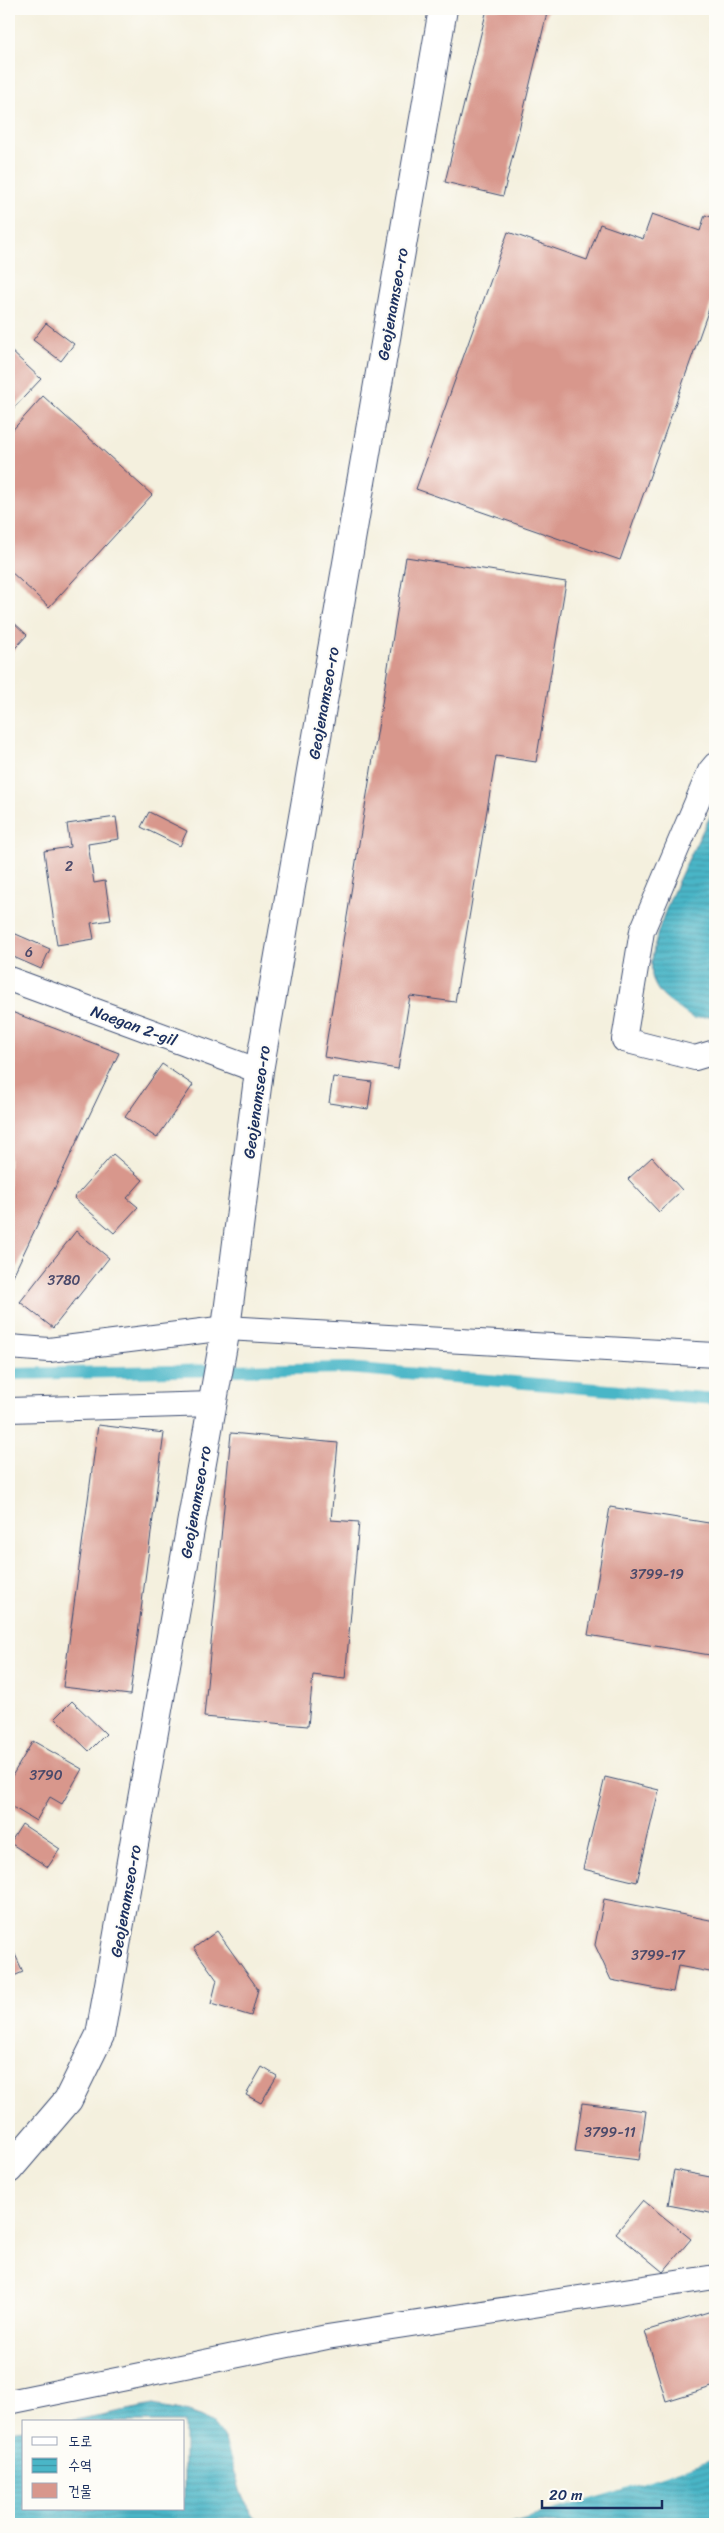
<svg xmlns="http://www.w3.org/2000/svg" width="724" height="2533" viewBox="0 0 724 2533" font-family="Sriracha,'Poor Story',sans-serif">
  <defs>
    <pattern id="water-rules" width="6" height="5" patternUnits="userSpaceOnUse" patternTransform="scale(1.25)"><rect width="6" height="5" fill="#4ab6c7"/><path d="M0 2.5h6" fill="none" stroke="#3d94a5"/></pattern>
  </defs>
  <rect width="100%" height="100%" fill="#fdfcf7"/>
  <filter id="ink" filterUnits="userSpaceOnUse"><feTurbulence type="fractalNoise" baseFrequency=".02" numOctaves="2"/><feDisplacementMap in="SourceGraphic" scale="10" xChannelSelector="R" yChannelSelector="G"/><feConvolveMatrix kernelMatrix="1 2 1 2 8 2 1 2 1" color-interpolation-filters="sRGB"/></filter>
  <filter id="wash" filterUnits="userSpaceOnUse"><feTurbulence type="fractalNoise" baseFrequency=".0096" numOctaves="4" result="noise"/><feDisplacementMap in="SourceGraphic" scale="20" xChannelSelector="R" yChannelSelector="G"/><feGaussianBlur stdDeviation="1.12" result="paint"/><feColorMatrix in="noise" values="0 0 0 0 0 0 0 0 0 0 0 0 0 0 0 0 0 1.4 0 .05"/><feComposite in="paint" operator="in"/></filter>
  <g filter="url(#wash)">
    <rect width="100%" height="100%" fill="#f4f0de"/>
    <path fill="url(#water-rules)" stroke="#327292" d="M715,806V1016L693,1019C678,1008 656,997 652,976C646,933 696,846 715,806Z
      M153,2405C167,2408 184,2409 198,2415C240,2431 228,2487 254,2516C257,2519 263,2522 267,2524H9V2431L24,2429V2509H184V2422H65Z
      M715,2458V2524H508Z"/>
    <path fill="#f4f0de" d="M662,997L693,1019L715,1016V1018L692,1021L661,998Z
      M212,2421L227,2438L246,2495L256,2514L269,2524L254,2516L243,2496L225,2439Z
      M715,2456V2458L614,2492L506,2524Z"/>
    <g fill="none" stroke-linecap="round" stroke-linejoin="round">
      <path stroke="#4ab6c7" stroke-width="12" d="M9,1374L347,1368L715,1399"/>
    </g>
    <g id="blocks">
      <path fill="#d8978c" d="M487,9H548L503,196L445,182Z
        M652,214L700,231L705,215L715,218V292L620,560L416,489L508,232L587,260L600,224L643,239Z
        M46,323L74,344L61,361L33,340Z
        M9,349L41,379L9,413Z
        M43,396L152,495L49,607L9,570V434Z
        M406,557L566,582L536,762L496,756L455,1002L410,996L398,1069L324,1057Z
        M9,618L27,635L9,655Z
        M149,812L187,831L180,846L141,827Z
        M116,817L119,839L88,844L94,883L105,881L111,920L91,923L94,939L57,945L44,851L70,847L67,824Z
        M9,931L50,949L41,969L9,955Z
        M9,1011L119,1053L9,1284Z
        M162,1064L193,1085L157,1138L125,1117Z
        M333,1077L372,1082L368,1109L329,1103Z
        M113,1154L143,1180L127,1198L138,1207L114,1233L74,1198Z
        M652,1157L682,1190L659,1212L628,1179Z
        M76,1231L109,1258L53,1328L20,1302Z
        M98,1425L164,1433L130,1695L63,1687Z
        M231,1433L338,1443L331,1520L359,1522L345,1679L313,1675L308,1726L204,1717Z
        M610,1507L715,1524V1623L710,1655L588,1635Z
        M72,1701L106,1734L89,1751L55,1718Z
        M33,1741L82,1769L62,1804L50,1797L36,1821L9,1805V1781Z
        M605,1777L659,1790L637,1882L583,1869Z
        M22,1824L60,1849L48,1867L10,1843Z
        M604,1899L715,1921V1973L678,1966L673,1992L611,1980L595,1945Z
        M217,1931L258,1989L251,2016L211,2004L217,1980L194,1948Z
        M9,1941L23,1972L9,1978Z
        M262,2067L277,2076L261,2103L246,2095Z
        M582,2103L646,2111L639,2160L575,2152Z
        M674,2170L715,2178V2214L668,2205Z
        M643,2200L691,2239L663,2272L616,2233Z
        M715,2310V2386L666,2401L645,2331Z"/>
    </g>
  </g>
  <g filter="url(#ink)">
    <use href="#blocks" fill-opacity="0" stroke="#3c4c71" stroke-width="1"/>
    <g fill="none" stroke-linecap="round" stroke-linejoin="round">
      <g stroke="#3c4c71" stroke-width="26">
        <path id="service" d="M715,765L710,771L642,931L624,1040L695,1058L715,1052
          M9,979L259,1071
          M9,1347L49,1350L226,1328L715,1355
          M9,1410L213,1404
          M9,2402L327,2337L715,2277"/>
      </g>
      <g stroke="#3c4c71" stroke-width="30">
        <path id="secondary" d="M9,2169L68,2100L100,2035L226,1328L259,1071L443,9"/>
      </g>
      <use href="#service" stroke="#fff" stroke-width="24"/>
      <use href="#secondary" stroke="#fff" stroke-width="28"/>
    </g>
  </g>
  <g text-anchor="middle" stroke-width="4.5" stroke-linejoin="round" paint-order="stroke">
    <g font-size="14" fill="#4a496a">
      <text x="69" y="871">2</text>
      <text x="29" y="957">6</text>
      <text x="64" y="1285">3780</text>
      <text x="657" y="1579">3799-19</text>
      <text x="46" y="1780">3790</text>
      <text x="658" y="1960">3799-17</text>
      <text x="610" y="2137">3799-11</text>
    </g>
    <g font-size="16" fill="#1b2f5e" stroke="#fdfcf7">
      <text transform="translate(392 304) rotate(-80)" y="6">Geojenamseo-ro</text>
      <text transform="translate(323 703) rotate(-80)" y="6">Geojenamseo-ro</text>
      <text transform="translate(134 1025) rotate(20)" y="6">Naegan 2-gil</text>
      <text transform="translate(256 1102) rotate(-82)" y="6">Geojenamseo-ro</text>
      <text transform="translate(195 1502) rotate(-80)" y="6">Geojenamseo-ro</text>
      <text transform="translate(125 1901) rotate(-80)" y="6">Geojenamseo-ro</text>
    </g>
  </g>
  <rect width="724" height="2533" fill="none" stroke="#fdfcf7" stroke-width="30"/>
  <rect x="22" y="2420" width="162" height="90" fill="#fdfcf7" stroke="#a3aaba"/>
  <rect x="32" y="2437" width="25" height="8" fill="#ffffff" stroke="#a3aaba"/>
  <text x="68" y="2446" font-size="15" fill="#1b2f5e">도로</text>
  <rect x="32" y="2458" width="25" height="15" fill="url(#water-rules)" stroke="#a3aaba"/>
  <text x="68" y="2470" font-size="15" fill="#1b2f5e">수역</text>
  <rect x="32" y="2483" width="25" height="15" fill="#d8978c" stroke="#a3aaba"/>
  <text x="68" y="2496" font-size="15" fill="#1b2f5e">건물</text>
  <path d="M542 2500v8h120v-8" fill="none" stroke="#1b2f5e" stroke-width="2.5"/>
  <text x="549" y="2500" font-size="15" fill="#1b2f5e" stroke="#fdfcf7" stroke-width="4" paint-order="stroke">20 m</text>
</svg>
